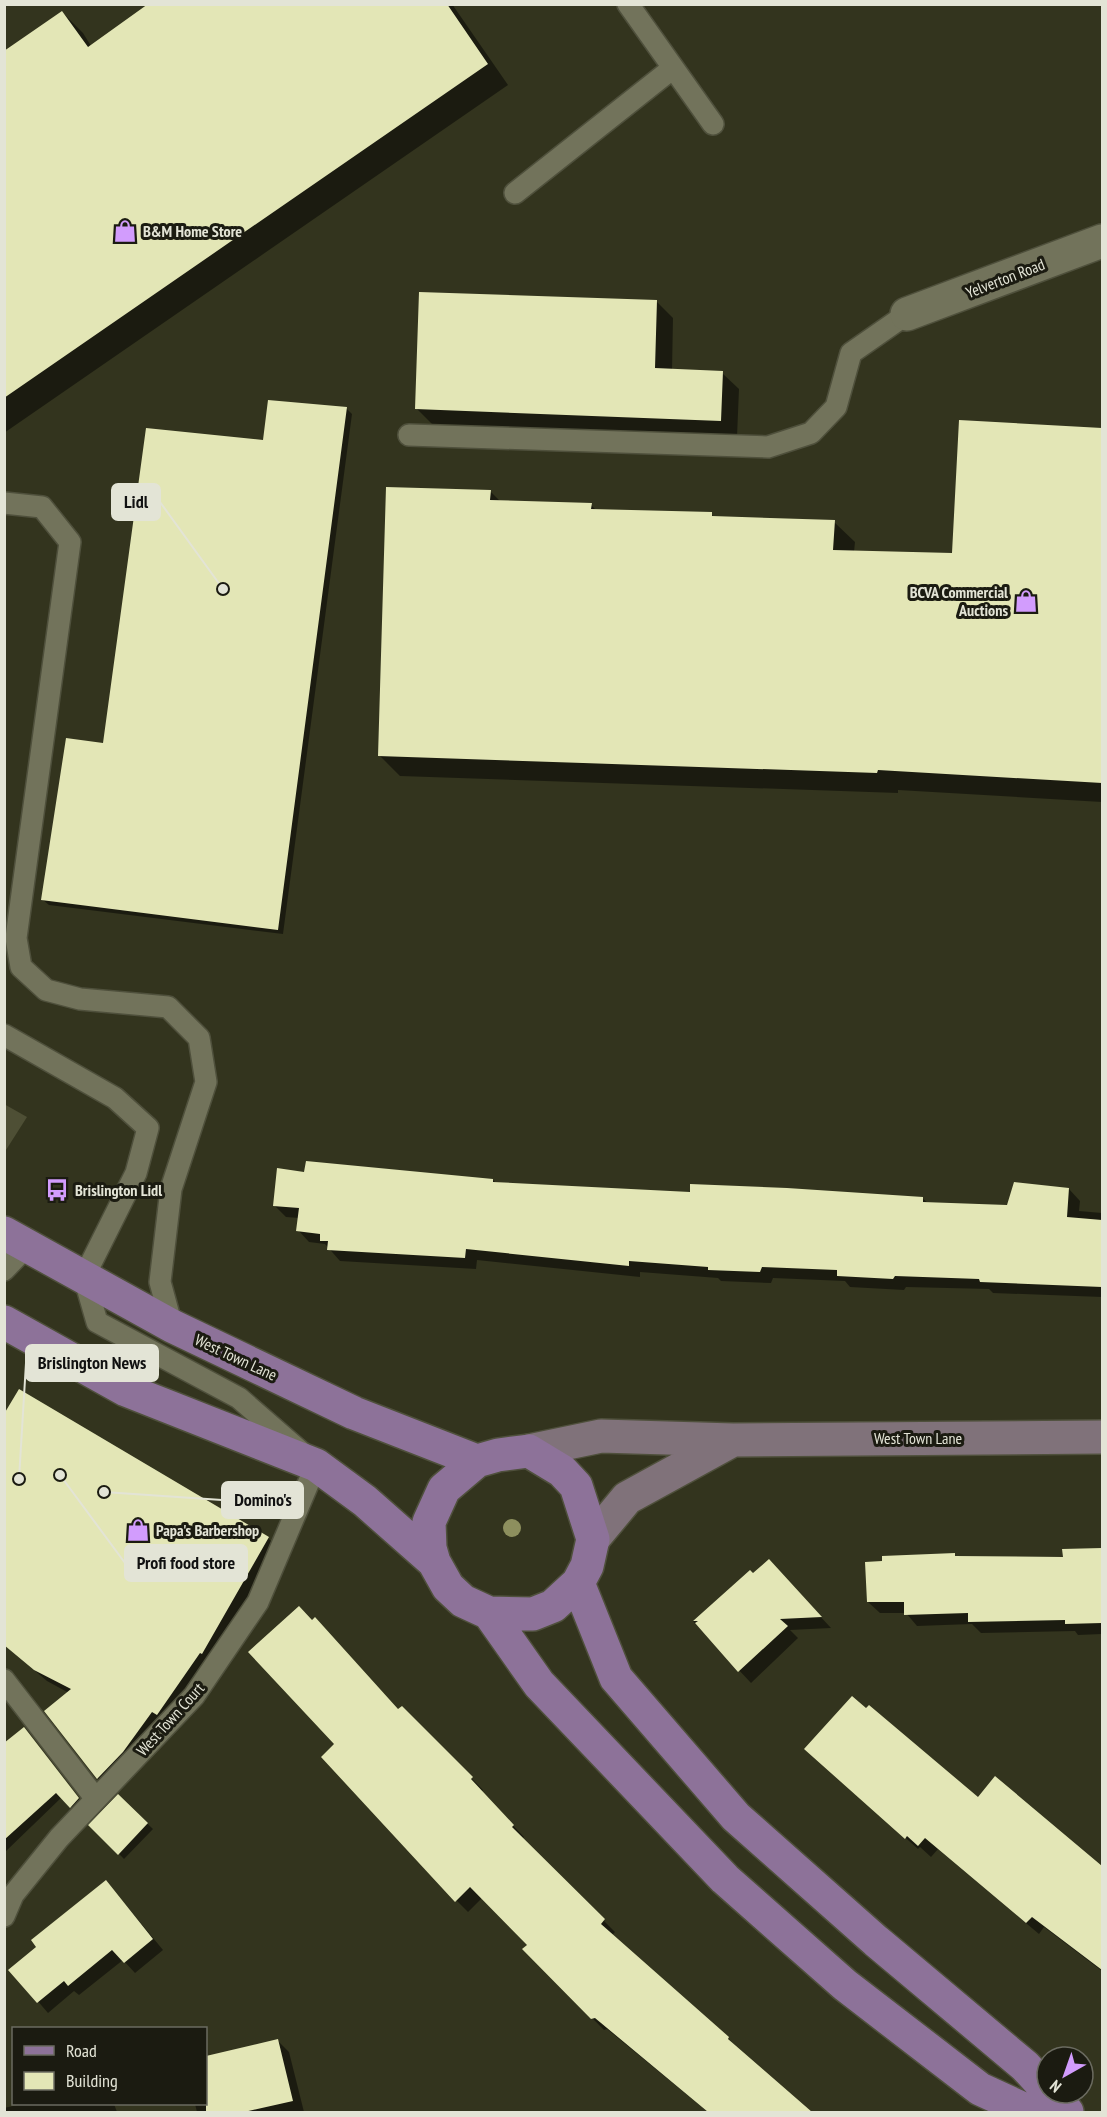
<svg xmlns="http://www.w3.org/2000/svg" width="1107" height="2117" viewBox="0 0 1107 2117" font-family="'PT Sans Narrow',sans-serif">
  <rect width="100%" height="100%" fill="#33341e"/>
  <path fill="#4e4f35" d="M4,1104L27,1117L6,1150L4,1149Z"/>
  <path fill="#0007" d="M151,4H452L508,85L4,433V52L62,12L83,33L91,46Z
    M657,302L673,318L672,371L722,373L739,389L737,437L433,425L416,408Z
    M347,409L352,414L283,934L49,905L43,900L104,745L264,442Z
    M960,421L1102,429V802L898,790V793L400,776L380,756L490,491L501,502L591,505L596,510L711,514L715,518L834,522L855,542L854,552L953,555Z
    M305,1173L493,1180L496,1183L691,1193L922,1198L928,1203L1008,1206L1069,1189L1080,1201L1079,1211L1102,1213V1297L993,1293L989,1289L906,1287L904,1290L850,1287L845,1281L773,1278L771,1283L721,1281L718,1278L640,1272V1277L477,1260L476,1269L340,1261L325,1244L309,1242L298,1230L299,1218L286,1217L274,1205Z
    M268,1538L279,1549L214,1664L109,1789L98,1779L46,1711L69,1693L47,1681L12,1651Z
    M1102,1550V1634L1078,1635L1075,1631L981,1633L972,1624L917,1626L906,1613H880L868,1602L954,1555L957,1558H1064V1551Z
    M750,1572L753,1575L780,1573L831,1628L790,1630L798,1638L751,1683L693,1621Z
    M402,1708L483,1790L481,1792L524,1837L522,1839L615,1932L612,1935L728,2038L739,2050L812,2112H708L607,2029L604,2030L524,1949L529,1945L483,1897L468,1912L423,1867L399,1711Z
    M30,1735L84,1805L77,1812L62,1797L4,1853V1747Z
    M806,1749L979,1799L995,1779L1102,1868V1971L1044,1927L1039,1934L938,1849L931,1857L920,1847L918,1849Z
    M118,1796L153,1829L124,1859L91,1825Z
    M116,1893L163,1950L135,1973L123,1960L79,1995L74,1991L48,2013L11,1970Z
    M278,2041L289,2052L304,2112H197L195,2104H206V2058Z
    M22,2104H114L117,2112H4V2108Z"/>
  <path fill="#e3e6b6" d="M148,4H447L488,64L4,398V51L62,11L88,47Z
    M419,292L657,300L655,368L723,371L721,421L415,409Z
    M268,400L347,407L278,930L41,900L66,738L103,743L146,428L263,440Z
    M959,420L1102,428V783L878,770L877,773L378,756L386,487L491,490L490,500L592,503L591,509L712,512V516L835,520L833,550L952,553Z
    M306,1161L493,1179V1182L690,1192V1184L787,1188L923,1197V1202L1007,1205L1014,1182L1069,1188L1067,1217L1102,1220V1287L980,1282L979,1279L895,1276L893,1279L837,1276V1270L762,1267L760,1272L708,1270V1267L629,1261V1266L466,1249L465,1258L327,1250L328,1241H320V1234L296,1231L299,1208L273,1206L277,1168L304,1172Z
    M19,1389L269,1537L202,1654L200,1653L157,1715L152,1712L123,1752L97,1779L44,1711L71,1689L34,1670L4,1645V1414Z
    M1102,1548V1623L1065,1624V1620L968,1622V1613L904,1615V1602H867L865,1562L882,1561V1556L955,1553V1556L1063,1557L1062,1549Z
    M769,1559L822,1617L780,1619L788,1626L738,1672L695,1623L698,1621H693L750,1570L753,1573Z
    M299,1606L312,1620L315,1617L398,1709L402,1706L473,1777L471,1779L514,1825L512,1827L605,1919L601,1924L729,2037L728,2039L812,2112H708L595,2018L591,2019L522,1949L527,1945L470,1887L455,1902L321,1757L334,1744L248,1652Z
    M852,1696L866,1708L869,1705L978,1797L995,1776L1102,1866V1970L1032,1917L1026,1923L925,1838L918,1846L907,1836L905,1839L804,1749Z
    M24,1727L79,1798L70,1808L56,1793L4,1840V1743Z
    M118,1794L148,1823L118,1855L88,1825Z
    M106,1880L153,1939L124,1963L112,1950L68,1986L64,1981L37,2003L8,1970L36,1947L31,1940Z
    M278,2039L293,2101L244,2112H206V2056Z"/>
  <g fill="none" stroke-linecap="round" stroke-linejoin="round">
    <g stroke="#4f503c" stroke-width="24">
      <path id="lane" d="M628,4L713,124
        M515,193L673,68
        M409,435L768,447L811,433L836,407L851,353L907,314
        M4,503L42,507L70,542L16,938L21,967L46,990L80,999L168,1007L199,1038L206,1082L171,1189L160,1282L172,1326
        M4,1035L115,1098L148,1128L136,1173L84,1277L97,1322L239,1398L316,1465L258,1602L194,1696L59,1838L13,1895L4,1916
        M4,1270L27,1246
        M4,1680L96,1799"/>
    </g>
    <g stroke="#4f503c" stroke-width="36">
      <path id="street" d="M907,314L1102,241"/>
    </g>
    <g stroke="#4f503c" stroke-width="36">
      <path id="secondary" d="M529,1451L601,1436L733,1440L1102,1437
        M593,1539L627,1498L731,1441"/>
    </g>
    <g stroke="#4f503c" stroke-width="36">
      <path id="primary" d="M4,1233L172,1326L354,1413L477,1461
        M4,1322L126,1390L316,1465L365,1501L434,1562
        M529,1451L562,1471L576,1486L593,1539L587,1566L578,1583L553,1606L533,1614L489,1613L463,1601L448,1587L434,1562L430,1548L429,1522L444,1489L477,1461L498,1455Z
        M578,1583L616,1678L736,1817L876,1941L1025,2066L1047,2090
        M489,1613L539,1684L725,1879L845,1985L980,2089L1030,2112
        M1050,2093L1067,2112"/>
    </g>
    <use href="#lane" stroke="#72735b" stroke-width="21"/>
    <use href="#street" stroke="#72735b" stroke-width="33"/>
    <use href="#secondary" stroke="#80727a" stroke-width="33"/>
    <use href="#primary" stroke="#8d7299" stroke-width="33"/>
  </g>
  <circle fill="#8d8f5e" cx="512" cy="1528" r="9"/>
  <defs>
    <g id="shop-bare" transform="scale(1.8)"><path d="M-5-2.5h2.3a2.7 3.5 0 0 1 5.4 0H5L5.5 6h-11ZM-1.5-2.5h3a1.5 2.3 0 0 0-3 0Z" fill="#d29cfd" stroke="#1b1b11" stroke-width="2.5" paint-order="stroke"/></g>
    <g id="bus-bare" transform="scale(1.8)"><path d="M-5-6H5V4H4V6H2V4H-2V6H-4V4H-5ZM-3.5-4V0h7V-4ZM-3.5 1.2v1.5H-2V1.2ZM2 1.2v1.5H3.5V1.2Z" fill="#d29cfd" stroke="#1b1b11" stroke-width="2.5" paint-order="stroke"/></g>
  </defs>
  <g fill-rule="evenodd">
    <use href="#shop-bare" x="125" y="231"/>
    <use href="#shop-bare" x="1026" y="601"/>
    <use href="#bus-bare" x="57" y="1190"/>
    <use href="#shop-bare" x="138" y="1530"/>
  </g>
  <g text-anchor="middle" stroke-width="6" stroke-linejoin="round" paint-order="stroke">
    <g font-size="16" font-weight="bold" fill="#e3e4d6" stroke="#1b1b11" text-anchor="start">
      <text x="143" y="237">B&amp;M Home Store</text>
      <text x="1008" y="598" text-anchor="end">BCVA Commercial<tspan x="1008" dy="18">Auctions</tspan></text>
      <text x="75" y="1196">Brislington Lidl</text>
      <text x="156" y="1536">Papa's Barbershop</text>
    </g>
    <g font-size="16" fill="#e3e4d6" stroke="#1b1b11">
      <text transform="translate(1005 278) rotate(-21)" y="6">Yelverton Road</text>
      <text transform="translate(236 1357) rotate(25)" y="6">West Town Lane</text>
      <text x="918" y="1444">West Town Lane</text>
      <text transform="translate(170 1719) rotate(-48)" y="6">West Town Court</text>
    </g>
  </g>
  <path fill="none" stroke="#e3e4d6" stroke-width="2" d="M223 589L160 502M19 1479L26 1363M104 1492L222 1500M60 1475L125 1563"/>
  <g fill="#e3e4d6" stroke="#1b1b11" stroke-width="2">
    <circle cx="223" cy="589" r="6"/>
    <circle cx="19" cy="1479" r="6"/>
    <circle cx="104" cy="1492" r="6"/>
    <circle cx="60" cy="1475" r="6"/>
  </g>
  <g fill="#e3e4d6" stroke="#e3e4d6" stroke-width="2">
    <rect x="112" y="484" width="48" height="36" rx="6"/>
    <rect x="26" y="1345" width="132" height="36" rx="6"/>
    <rect x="222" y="1482" width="81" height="36" rx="6"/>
    <rect x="125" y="1545" width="122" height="36" rx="6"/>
  </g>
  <g font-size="18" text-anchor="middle" font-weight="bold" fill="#111">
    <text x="136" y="508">Lidl</text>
    <text x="92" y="1369">Brislington News</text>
    <text x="263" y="1506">Domino's</text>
    <text x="186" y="1569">Profi food store</text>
  </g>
  <rect width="1107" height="2117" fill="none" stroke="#e3e4d6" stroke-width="12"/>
  <rect x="12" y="2027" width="195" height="78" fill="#1b1b11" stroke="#6b6b60" stroke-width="1.5"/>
  <rect x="24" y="2046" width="30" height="9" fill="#8d7299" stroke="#6b6b60" stroke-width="1.5"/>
  <text x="66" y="2057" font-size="18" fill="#e3e4d6">Road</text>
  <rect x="24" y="2072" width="30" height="18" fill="#e3e6b6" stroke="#6b6b60" stroke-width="1.5"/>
  <text x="66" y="2087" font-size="18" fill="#e3e4d6">Building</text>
  <g transform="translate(1065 2075) rotate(220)"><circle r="28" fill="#1b1b11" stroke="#6b6b60" stroke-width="1.5"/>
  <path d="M0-4.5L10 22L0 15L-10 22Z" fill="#d29cfd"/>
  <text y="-9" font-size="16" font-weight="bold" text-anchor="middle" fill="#e3e4d6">N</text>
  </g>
</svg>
